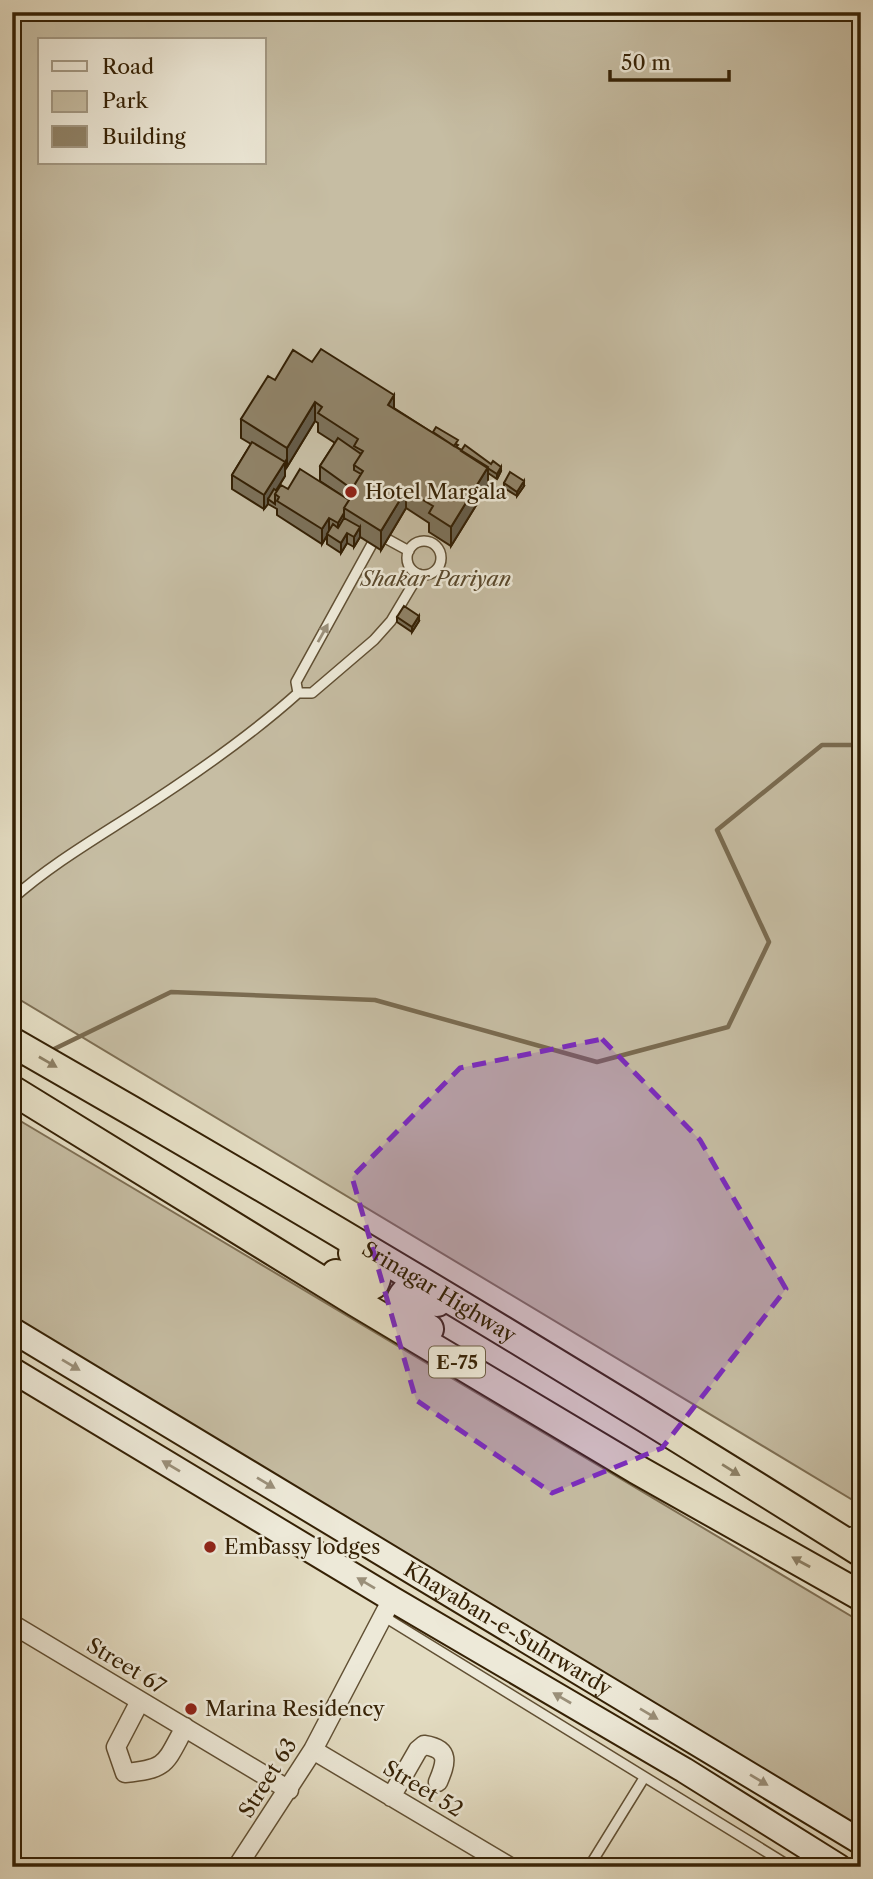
<svg xmlns="http://www.w3.org/2000/svg" width="873" height="1879" viewBox="0 0 873 1879" font-family="'Libre Caslon Text',serif">
  <rect width="100%" height="100%" fill="#e4ddc3"/>
  <filter id="stains"><feTurbulence type="fractalNoise" baseFrequency=".00286" numOctaves="4"/><feColorMatrix values="0 0 0 0 .2 0 0 0 0 .09 0 0 0 0 .02 0 0 0 .5 -.17"/></filter>
  <radialGradient id="worn" r=".72"><stop offset=".6" stop-color="#630" stop-opacity="0"/><stop offset="1" stop-color="#630" stop-opacity=".3"/></radialGradient>
  <path fill="#c6bda3" stroke="#7e6f54" stroke-width="2" fill-rule="evenodd" d="M12,12H861V1505L12,995ZM40,40H264V163H40Z
    M12,1116L861,1622V1834L12,1320Z"/>
  <g fill="none" stroke-linecap="round" stroke-linejoin="round">
    <path stroke="#7a6b50" stroke-width="4.5" d="M48,1052L171,992L375,1000L597,1062L728,1027L769,942L717,830L822,745H861
      M12,1069L27,1062"/>
    <g stroke="#615034" stroke-width="12">
      <path id="service" d="M387,539L409,551
        M407 558a17 17 0 1 1 34 0a17 17 0 1 1-34 0Z
        M298,693L296,682L372,544
        M12,899C49,866 93,840 135,813C191,777 248,738 298,693H312L374,640L391,621L419,574
        M845,1534L861,1529
        M383,1616L791,1867
        M589,1867L644,1778"/>
    </g>
    <g stroke="#615034" stroke-width="21">
      <path id="minor" d="M12,1624L289,1790
        M140,1701L116,1747L125,1773C168,1769 165,1763 185,1727
        M313,1750L510,1867
        M391,1797L418,1750L424,1745C451,1749 446,1763 438,1782
        M237,1867L313,1750L392,1599"/>
    </g>
    <g stroke="#352105" stroke-width="28">
      <g id="secondary">
        <path id="s1" d="M12,1330L861,1842"/>
        <path d="M12,1370L392,1599L684,1770L839,1867"/>
      </g>
    </g>
    <g stroke="#352105" stroke-width="32">
      <g id="trunk">
        <path id="s2" d="M12,1042C299,1206 582,1376 861,1552"/>
        <path d="M12,1090L356,1302L636,1469L861,1596"/>
        <path d="M336,1274C348,1282 360,1293 374,1284C383,1266 366,1260 353,1253"/>
        <path d="M429,1329C415,1320 389,1310 406,1292L417,1290L437,1302"/>
      </g>
    </g>
    <use href="#service" stroke="#ede9d8" stroke-width="9"/>
    <use href="#minor" stroke="#ede9d8" stroke-width="18"/>
    <use href="#secondary" stroke="#ede9d8" stroke-width="24"/>
    <use href="#trunk" stroke="#e4ddc3" stroke-width="28"/>
  </g>
  <path fill="#7c7159" stroke="#352105" stroke-width="2" fill-rule="evenodd" d="M312,362L394,408L433,433L458,445L456,447L501,471L497,479L488,473V486L451,546L429,532V523L406,508L381,550L360,537L354,547L347,543L341,553L327,544V536L322,544L277,515V509L268,504L264,509L232,489V475L251,444L241,438V419L275,380ZM315,421L318,423V432L335,443L320,466V481L338,493L288,489L277,491H276L285,476V466L287,467Z
    M504,483L524,486L517,496L504,488Z
    M397,617L419,621L412,632L397,622Z"/>
  <path fill="#655c49" stroke="#352105" stroke-width="2" d="M394,395V414L388,405Z
    M315,402V421L287,467V448Z
    M285,462V476L270,500L268,499V504L264,509V495Z
    M488,467V486L451,546V527Z
    M501,467V471L497,479V474Z
    M524,481V486L517,496V492Z
    M406,490V508L381,550V531Z
    M344,513V527L338,537V523Z
    M329,518V532L322,544V529Z
    M360,527V537L354,547V537Z
    M347,533V543L341,553V543Z
    M419,616V621L412,632V627Z"/>
  <path fill="#908368" stroke="#352105" stroke-width="2" d="M321,349L394,395L388,405L488,467L451,527L429,513L433,506L406,490L381,531L344,508L351,497L348,495L363,471L354,465L363,451L354,446L358,439L318,413L322,407L315,402L287,448L241,419L268,376L275,380L293,350L312,362Z
    M436,427L458,440L454,446L433,432Z
    M338,438L361,454L354,465V470L361,474L352,489L320,466Z
    M252,442L285,462L264,495L232,475Z
    M465,445L491,464L493,461L501,467L497,474L461,451Z
    M300,469L349,500L344,508V513L338,523L329,518L322,529L277,501L279,497L275,494L281,485L288,489Z
    M510,472L524,481L517,492L504,483Z
    M274,489L277,491L275,494V504L268,499Z
    M344,518L360,527L354,537L347,533L341,543L327,534L333,524L338,528Z
    M404,606L419,616L412,627L397,617Z"/>
  <defs><path id="oneway-solid" d="M-6-.8H1V-3.2L6.5 0L1 3.2V.8H-6Z" transform="scale(1.75)"/></defs>
  <g fill="#9a8f79">
    <use href="#oneway-solid" transform="translate(323 633) rotate(-61)"/>
    <use href="#oneway-solid" transform="translate(71 1365) rotate(31)"/>
    <use href="#oneway-solid" transform="translate(171 1466) rotate(-149)"/>
    <use href="#oneway-solid" transform="translate(266 1483) rotate(31)"/>
    <use href="#oneway-solid" transform="translate(366 1583) rotate(-149)"/>
    <use href="#oneway-solid" transform="translate(562 1698) rotate(-150)"/>
    <use href="#oneway-solid" transform="translate(649 1714) rotate(31)"/>
    <use href="#oneway-solid" transform="translate(759 1780) rotate(31)"/>
  </g>
  <g fill="#8c7f64">
    <use href="#oneway-solid" transform="translate(48 1062) rotate(30)"/>
    <use href="#oneway-solid" transform="translate(731 1470) rotate(32)"/>
    <use href="#oneway-solid" transform="translate(801 1562) rotate(-151)"/>
  </g>
  <path fill="#7b2cbf" fill-opacity="0.2" stroke="#7b2cbf" stroke-width="5" stroke-dasharray="14 9" stroke-linejoin="round" d="M602,1039L700,1140L786,1289L662,1448L552,1493L416,1400L352,1177L460,1068Z"/>
  <g fill="#8f2418" stroke="#ede9d8" stroke-width="2.5">
    <circle cx="351" cy="492" r="7"/>
    <circle cx="210" cy="1547" r="7"/>
    <circle cx="191" cy="1709" r="7"/>
  </g>
  <g text-anchor="middle" stroke-width="5" stroke-linejoin="round" paint-order="stroke">
    <rect fill="#ede9d8" stroke="#6c5d44" stroke-width="2" x="429" y="1346.5" width="56" height="31" rx="5"/>
    <g font-size="19" font-weight="bold" fill="#352105">
      <text x="457" y="1369">E-75</text>
    </g>
    <g font-size="21" fill="#352105" stroke="#ede9d8" text-anchor="start">
      <text x="365" y="499">Hotel Margala</text>
      <text x="224" y="1554">Embassy lodges</text>
      <text x="205" y="1716">Marina Residency</text>
    </g>
    <g font-size="21" font-style="italic" fill="#59482c" stroke="#ede9d8">
      <text x="436" y="586">Shakar Pariyan</text>
    </g>
    <g font-size="21" fill="#352105" stroke="#ede9d8">
      <text dy="7" stroke="none"><textPath href="#s2" startOffset="495">Srinagar Highway</textPath></text>
      <text dy="7" stroke="none"><textPath href="#s1" startOffset="579">Khayaban-e-Suhrwardy</textPath></text>
      <text transform="translate(126 1666) rotate(31)" y="7">Street 67</text>
      <text transform="translate(268 1778) rotate(-58)" y="7">Street 63</text>
      <text transform="translate(423 1789) rotate(31)" y="7">Street 52</text>
    </g>
  </g>
  <rect width="873" height="1879" fill="none" stroke="#e4ddc3" stroke-width="42"/>
  <rect x="14" y="14" width="845" height="1851" fill="none" stroke="#352105" stroke-width="3.5"/>
  <rect x="21" y="21" width="831" height="1837" fill="none" stroke="#352105" stroke-width="2"/>
  <rect x="38" y="38" width="228" height="126" fill="#ede9d8" stroke="#a39984" stroke-width="2"/>
  <rect x="52" y="61" width="35" height="10" fill="#ede9d8" stroke="#a39984" stroke-width="2"/>
  <text x="102" y="74" font-size="21" fill="#352105">Road</text>
  <rect x="52" y="91" width="35" height="21" fill="#c6bda3" stroke="#a39984" stroke-width="2"/>
  <text x="102" y="108" font-size="21" fill="#352105">Park</text>
  <rect x="52" y="126" width="35" height="21" fill="#908368" stroke="#a39984" stroke-width="2"/>
  <text x="102" y="144" font-size="21" fill="#352105">Building</text>
  <path d="M610 70v10h119v-10" fill="none" stroke="#352105" stroke-width="3.5"/>
  <text x="621" y="70" font-size="21" fill="#352105" stroke="#ede9d8" stroke-width="5" paint-order="stroke">50 m</text>
  <rect width="100%" height="100%" filter="url(#stains)"/>
  <rect width="100%" height="100%" fill="url(#worn)"/>
</svg>
